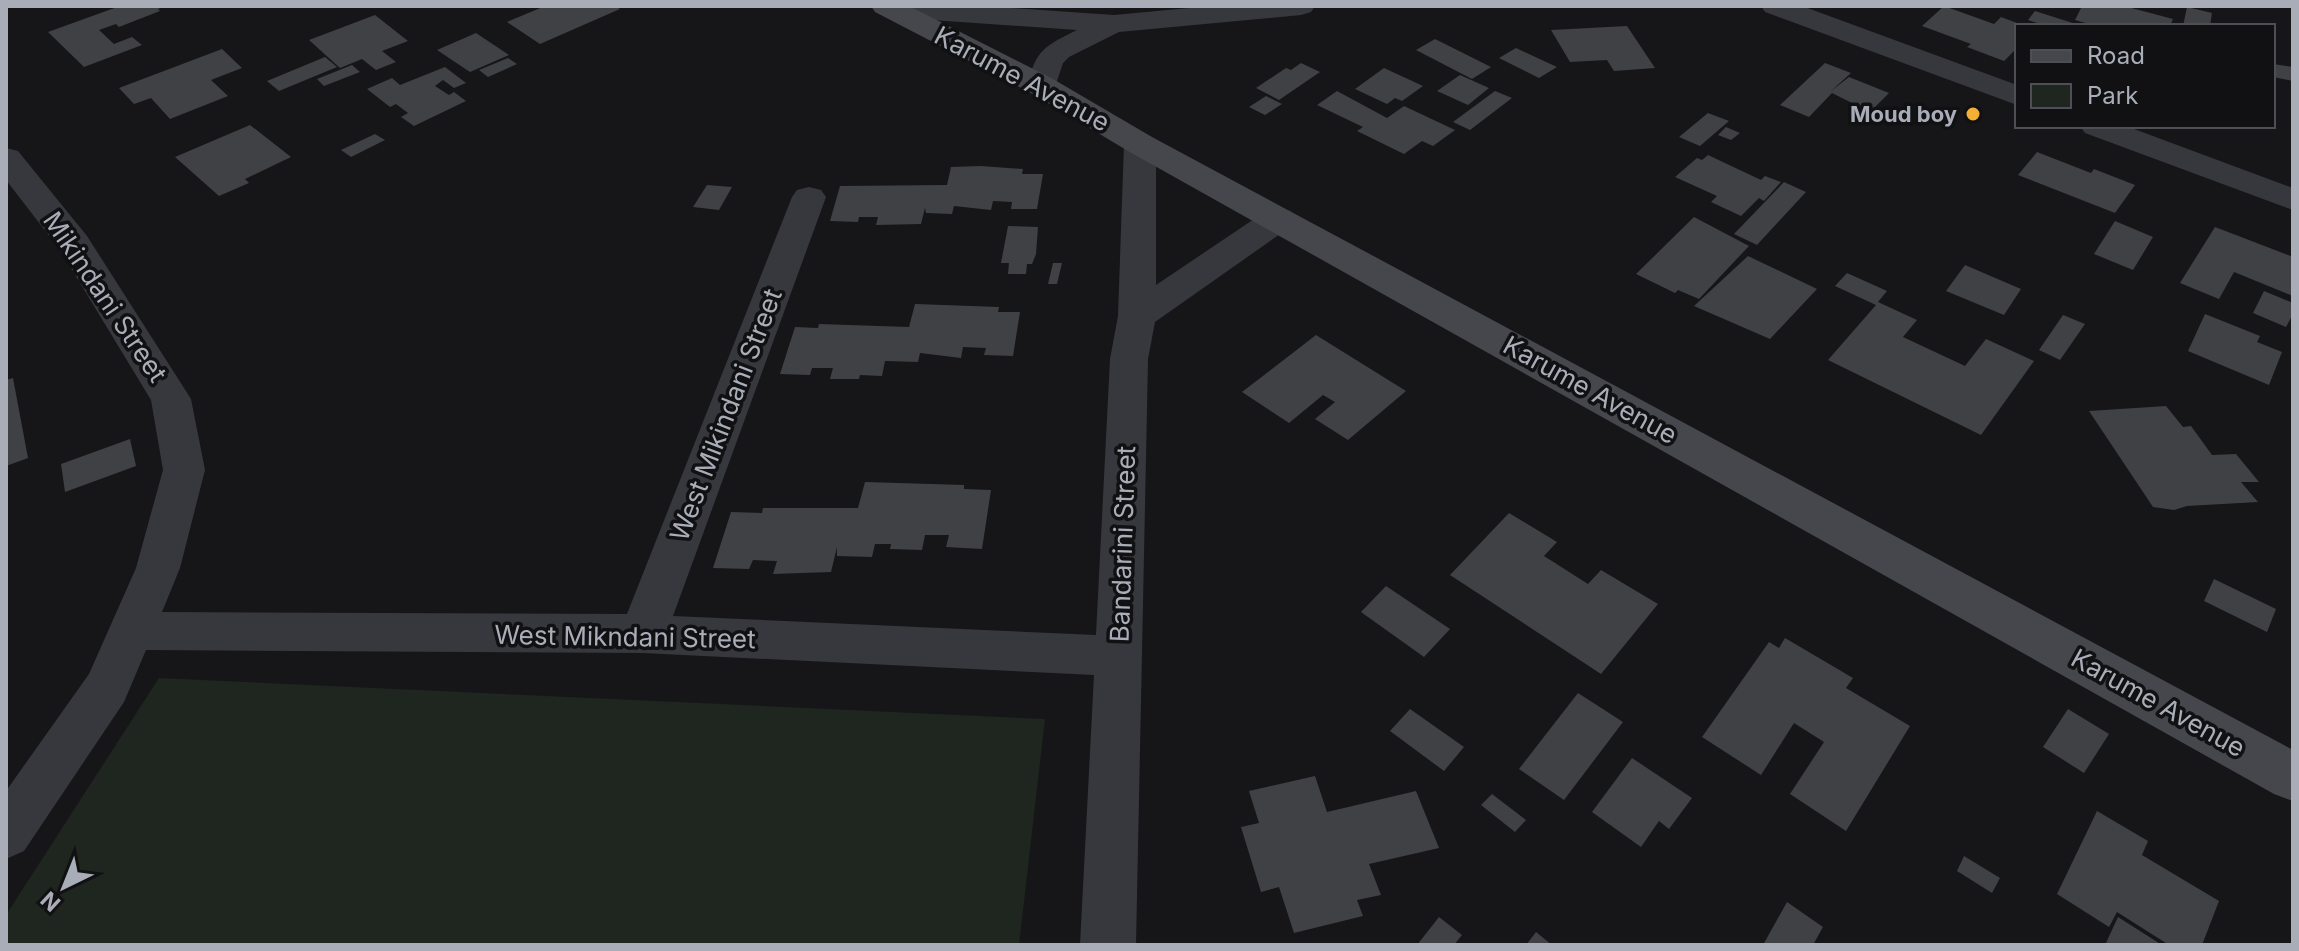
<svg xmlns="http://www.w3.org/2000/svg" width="2299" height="951" viewBox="0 0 2299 951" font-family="Inter,sans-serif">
  <rect width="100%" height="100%" fill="#161618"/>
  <path fill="#1e261f" d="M159,678L1045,719L1019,945H6V915Z"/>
  <path fill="#404145" d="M120,6H166L158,9L160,11L119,27L116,24L99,30L114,44L132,37L142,45L84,67L48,32Z
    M545,6H615L620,9L540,44L507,22Z
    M1944,6L1994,24L2001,17L2025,26H2017V48L2004,61L1967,47L1971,44L1922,26Z
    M2082,6H2124L2173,19L2170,26H2096L2075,20Z
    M2187,7L2212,13L2210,26H2183Z
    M2035,11L2079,25V26H2046L2028,20Z
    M375,15L408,41L382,51L396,62L376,70L362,59L340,68L309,40Z
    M1627,26L1655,68L1614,71L1607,60L1570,62L1551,30Z
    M476,33L509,55L470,72L437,50Z
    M1435,39L1491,67L1472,79L1416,50Z
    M1516,48L1557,67L1539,78L1499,58Z
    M222,49L242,68L211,80L228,96L170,119L151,98L134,104L119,88Z
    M325,57L337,67L279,91L267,81Z
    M508,58L517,64L488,77L479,70Z
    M1301,63L1320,72L1279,100L1256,88L1286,68L1291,70Z
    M1825,63L1851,73L1830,92L1849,77L1889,93L1870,112L1832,93L1809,117L1780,105Z
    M2273,64L2293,67V81L2273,77Z
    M352,65L360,72L324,86L317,79Z
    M445,67L466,83L454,88L443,80L435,86L449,95L454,92L466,101L414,126L401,117L408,113L396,104L390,107L367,89L392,78L400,85Z
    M1384,68L1423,86L1402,101L1395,98L1387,104L1355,89Z
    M1460,75L1489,88L1468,105L1437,91Z
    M1337,91L1387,118L1404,106L1455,130L1433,146L1422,141L1404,154L1357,131L1363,127L1317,105Z
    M1495,91L1512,98L1470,130L1453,122Z
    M1266,96L1282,104L1265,115L1249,107Z
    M1708,113L1729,121L1700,146L1679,137Z
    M250,125L291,157L245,179L249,183L219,196L175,157Z
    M1726,127L1740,133L1731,140L1718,135Z
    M375,134L385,140L351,157L341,150Z
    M2037,152L2091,173L2094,169L2135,185L2115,213L2018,175Z
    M1708,155L1761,180L1765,176L1781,182L1764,201L1759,198L1741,216L1711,202L1717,196L1675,177L1697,158L1702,160Z
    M981,166L1023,169L1022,174H1043L1037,209H1011L1012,202L993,201L991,210L954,206L952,214L926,213L925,208L921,224L876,225L878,217H859L858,222L830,221L840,186L947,185L951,167Z
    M1784,182L1806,192L1757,245L1734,234Z
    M707,185L732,187L719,210L693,207Z
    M1694,217L1749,246L1699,299L1678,290L1675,293L1636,274Z
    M2115,221L2153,237L2133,270L2094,254Z
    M1008,226L1038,227L1036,254L1032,264H1027L1026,274H1008L1009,263H1001Z
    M2215,227L2293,257V296L2234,272L2219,299L2180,283Z
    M1748,256L1817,289L1770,339L1694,306Z
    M1053,263H1062L1057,284H1048Z
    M1965,265L2021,289L2004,315L1946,291Z
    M1847,273L1887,291L1878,302L1917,320L1903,337L1965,366L1986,339L2034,361L1981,435L1828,360L1876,305L1835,286Z
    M2264,291L2293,303V314L2286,327L2253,313Z
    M915,304L999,307L998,312H1020L1013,356L984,355L986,348L963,347L961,358L920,353L918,362L885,361L882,376L860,375L859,379H830L833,368H812L810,375L780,374L795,327L818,328L819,324L909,327Z
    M2205,314L2260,336L2257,342L2282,352L2269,385L2188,351Z
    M2063,315L2085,324L2060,360L2039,350Z
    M1316,335L1406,391L1348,440L1315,419L1335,402L1323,395L1289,423L1242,392Z
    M13,378L28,458L6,466V380Z
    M2166,406L2183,427L2191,426L2212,455L2236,454L2259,482H2241L2258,502L2187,506L2174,510L2153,507L2089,411Z
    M130,439L136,466L65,492L61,464Z
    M865,482L964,485V489L991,490L982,549L946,547L949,535H925L922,550L890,549L891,544H875L872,557L837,556V547L831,572L773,574L777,561L753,560L749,569L713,568L731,512L762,513L763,508H858Z
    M1509,513L1557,542L1544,556L1588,584L1601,570L1658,604L1601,674L1450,575Z
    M2214,579L2276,609L2267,632L2204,601Z
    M1386,586L1450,629L1424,657L1361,612Z
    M1785,638L1853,678L1846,688L1910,726L1846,831L1790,794L1824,742L1794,723L1761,775L1702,737L1769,642L1779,648Z
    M1578,693L1623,722L1564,800L1519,769Z
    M1410,709L1464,747L1444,771L1390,731Z
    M2068,709L2109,734L2084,773L2043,747Z
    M1632,758L1692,798L1669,829L1659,821L1641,847L1592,812Z
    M1315,776L1327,812L1416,791L1439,848L1369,864L1381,895L1357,900L1363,916L1294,933L1279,887L1261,892L1241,827L1259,823L1249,791Z
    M1492,794L1526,820L1515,832L1481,805Z
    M2097,811L2148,841L2142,855L2219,901L2202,945H2169L2117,912L2109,927L2057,894Z
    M1964,856L2000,878L1992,893L1957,871Z
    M1787,902L1823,927L1813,945H1763Z
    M1439,917L1462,935L1454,945H1417Z
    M2118,917L2162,945H2105Z
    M1536,932L1552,945H1526Z"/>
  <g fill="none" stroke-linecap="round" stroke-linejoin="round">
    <path fill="#37383d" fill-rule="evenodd" d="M876,6H983L1114,15L1211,6H1315L1311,12L1301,15L1119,32L1069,57L1063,63L1053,93L1042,95L1031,93L1027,86C1036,49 1045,46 1077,30L889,17L879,14Z
      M1761,6H1802L2017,85V105L1765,12Z
      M2080,126H2126L2293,188V210L2085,133Z
      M1140,134L1152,137L1156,144V285L1266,211L1278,208L1290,211L1295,219L1290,227L1155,322L1148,359L1136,945H1080L1094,675L643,653L146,650L124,702L24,851L6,859V791L89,674L136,568L163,470L151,400L60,250L6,180V148L18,151L87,236L191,399L205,470L180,568L162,612L627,614L792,197L797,190L809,187L821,190L826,197L673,616L1096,635L1110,359L1118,316L1124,144L1128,137Z"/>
    <path fill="#45474d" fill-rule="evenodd" d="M871,6H909L1053,79L1152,137L2293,750V801L2274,794L1128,151L1031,93L875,12Z"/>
  </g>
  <circle fill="#f2b134" stroke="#111113" stroke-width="3" cx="1973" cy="114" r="8"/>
  <g text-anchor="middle" stroke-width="7" stroke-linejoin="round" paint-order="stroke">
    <g font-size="22" font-weight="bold" fill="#a8adb8" stroke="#111113" text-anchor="end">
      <text x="1957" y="122">Moud boy</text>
    </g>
    <g font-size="26" fill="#a8adb8" stroke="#111113">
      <text transform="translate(1022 79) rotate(28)" y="9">Karume Avenue</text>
      <text transform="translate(105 297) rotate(56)" y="9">Mikindani Street</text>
      <text transform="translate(1590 390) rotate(29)" y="9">Karume Avenue</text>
      <text transform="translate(726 415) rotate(-69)" y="9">West Mikindani Street</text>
      <text transform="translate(1123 544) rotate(-88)" y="9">Bandarini Street</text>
      <text transform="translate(625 637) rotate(1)" y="9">West Mikndani Street</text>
      <text transform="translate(2158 703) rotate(29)" y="9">Karume Avenue</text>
    </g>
  </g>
  <rect width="2299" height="951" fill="none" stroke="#a8adb8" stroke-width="16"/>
  <rect x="2015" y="24" width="260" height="104" fill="#111113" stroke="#4d4f55" stroke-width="2"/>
  <rect x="2031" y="50" width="40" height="12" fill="#45474d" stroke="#4d4f55" stroke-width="2"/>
  <text x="2087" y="64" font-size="24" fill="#a8adb8">Road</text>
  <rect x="2031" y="84" width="40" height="24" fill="#1e261f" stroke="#4d4f55" stroke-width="2"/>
  <text x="2087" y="104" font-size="24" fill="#a8adb8">Park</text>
  <g transform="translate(64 887) rotate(223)" stroke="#111113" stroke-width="6" paint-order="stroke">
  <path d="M0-6L14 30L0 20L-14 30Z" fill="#a8adb8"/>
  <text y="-12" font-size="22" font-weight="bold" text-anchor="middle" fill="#a8adb8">N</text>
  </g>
</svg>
